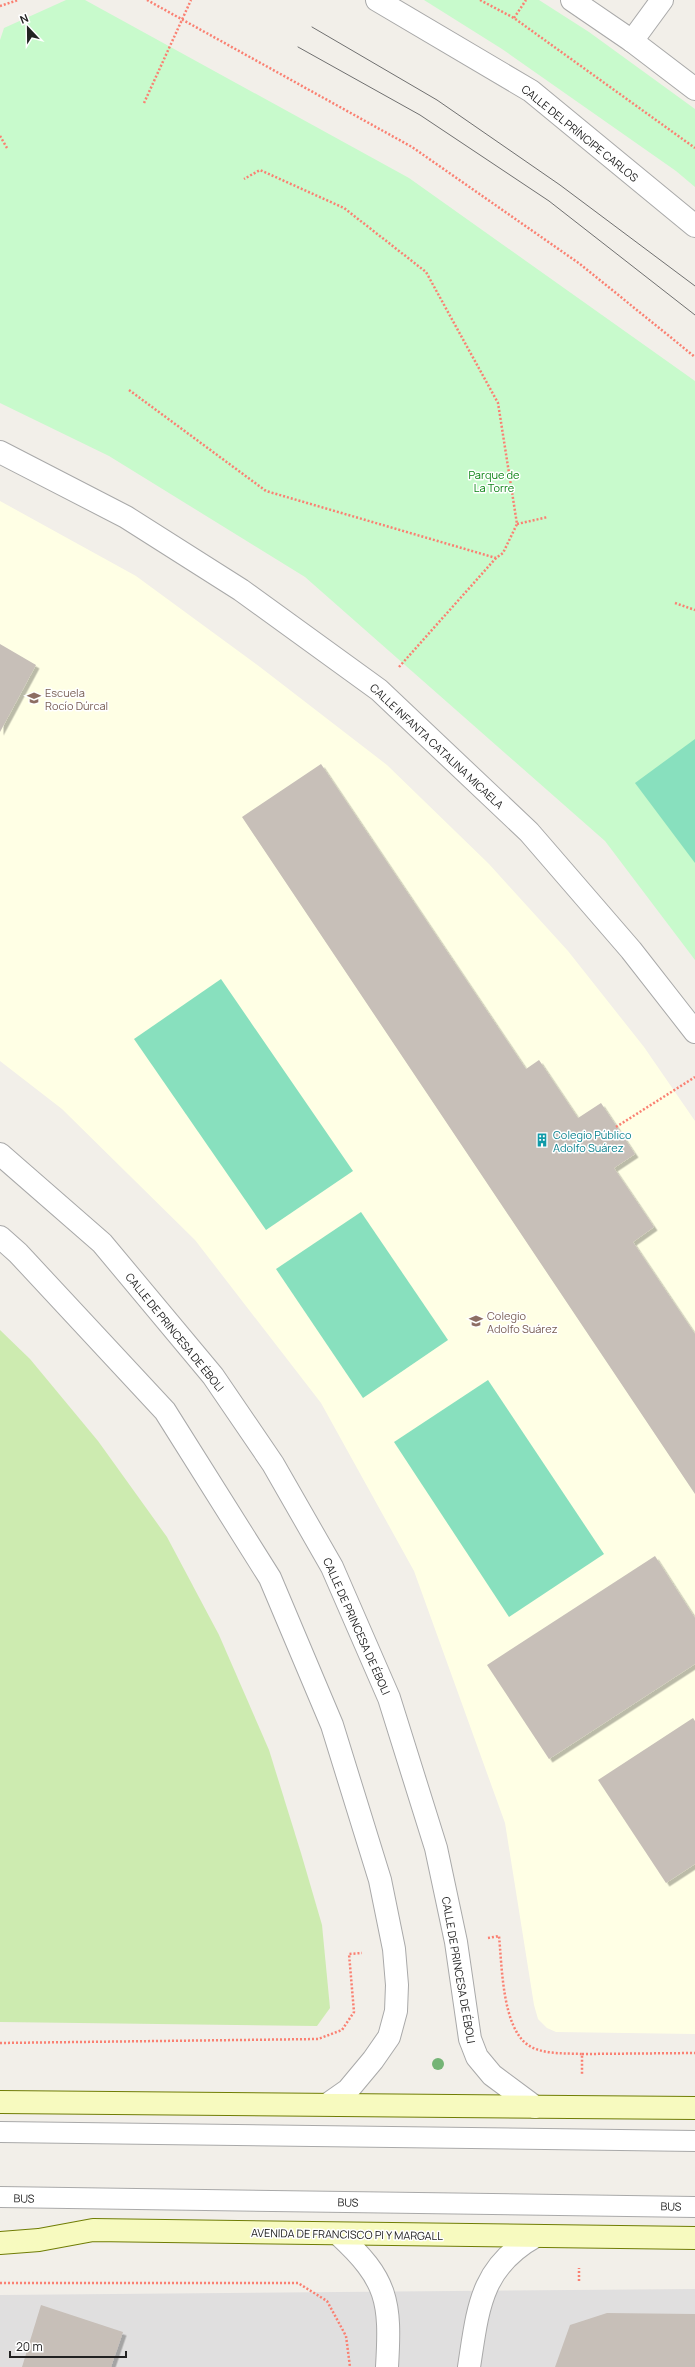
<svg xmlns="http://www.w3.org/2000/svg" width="695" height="2367" viewBox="0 0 695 2367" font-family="Manrope,sans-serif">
<defs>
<filter id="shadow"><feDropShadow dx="3.5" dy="3.5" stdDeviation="0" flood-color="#0004"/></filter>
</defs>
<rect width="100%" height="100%" fill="#f2efe9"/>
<path fill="#e0dfdf" d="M695 2289V2367H0V2295Z"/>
<path fill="#ffffe5" d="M0 501 136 576 260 667 387 765 489 864 568 951 644 1047 695 1121V2034L556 2032 547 2028 538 2019 534 2005 505 1823 414 1571 321 1403 195 1240 62 1109 0 1061Z"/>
<path fill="#cdebb0" d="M0 1330 30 1359 98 1441 167 1537 219 1635 269 1750 301 1853 322 1925 330 2008 317 2026 0 2022Z"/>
<g fill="#c8facc">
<path d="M66 0H85L409 178 695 381V960L605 841 305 577 109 456 0 403V40L4 28Z"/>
<path d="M424 0H539L589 32 695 109V187L676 171 502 49Z"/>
</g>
<g fill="#88e0be">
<path d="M695 739V863L635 783Z"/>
<path d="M221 979 353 1171 266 1230 134 1039Z"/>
<path d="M361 1212 448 1340 363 1398 276 1269Z"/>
<path d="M488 1380 604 1554 509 1617 394 1442Z"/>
</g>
<g fill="#c7bfb8" filter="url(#shadow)">
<path d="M0 644 36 665 0 732Z"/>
<path d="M321 764 526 1069 539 1060 578 1118 601 1103 635 1154 614 1168 654 1227 633 1242 695 1334V1494L242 817Z"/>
<path d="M655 1556 695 1618V1664L549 1759 487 1665Z"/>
<path d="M693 1718 695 1721V1864L666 1883 598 1780Z"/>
<path d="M41 2305 123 2332 111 2367H22Z"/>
<path d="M607 2313 695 2314V2367H555L570 2325Z"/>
</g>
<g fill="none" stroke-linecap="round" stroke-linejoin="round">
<g stroke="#a9a9a9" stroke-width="22">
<g id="lane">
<path d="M0 2132 695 2141"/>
<path d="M0 2197 695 2207"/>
</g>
</g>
<g stroke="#a9a9a9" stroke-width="24">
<g id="street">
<path d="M377 0 531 91 695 226"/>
<path d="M572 0 632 41 695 89"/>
<path d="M632 41 662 0"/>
<path d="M0 452 126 517 241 590 379 690 529 832 631 950 695 1032"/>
<path d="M0 1154 102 1243 213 1376 273 1464 332 1567 389 1698 436 1848 456 1942 470 2039 477 2057 492 2075 535 2107"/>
<path d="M0 1237 18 1253 165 1411 270 1578 332 1725 380 1880 394 1949 397 1985 396 2011 389 2037 373 2060 348 2090 328 2104"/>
<path d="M338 2234C388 2280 391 2301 387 2367"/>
<path d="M469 2367C478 2309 480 2267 536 2236"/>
</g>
</g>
<g stroke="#707d05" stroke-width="24">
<g id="secondary">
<path d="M0 2102 695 2108"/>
<path d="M0 2243 39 2240 93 2230 695 2238"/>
</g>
</g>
<g stroke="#fa8072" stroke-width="2.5" stroke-dasharray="2 2" stroke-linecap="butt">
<path d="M147 0 412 147 580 264 695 357"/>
<path d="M480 0 514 18 695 148"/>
<path d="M0 6 18 0"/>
<path d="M514 18 526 0"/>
<path d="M144 103 191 0"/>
<path d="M0 136 7 148"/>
<path d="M129 390 266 491 496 558 503 553 517 524 498 403 426 272 344 208 260 170 244 179"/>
<path d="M517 524 548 517"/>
<path d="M675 603 695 610"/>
<path d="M399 667 496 558"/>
<path d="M616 1127 695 1077"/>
<path d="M488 1938 499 1936C502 1965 502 2027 528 2045 543 2055 565 2053 582 2054V2075"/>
<path d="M0 2043 318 2039 342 2030 354 2012 349 1954 362 1953"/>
<path d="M582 2054 695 2053"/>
<path d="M579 2281V2268"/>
<path d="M0 2283H298L327 2301 346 2336 350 2367"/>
</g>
<use href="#lane" stroke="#fff" stroke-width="20"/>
<use href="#street" stroke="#fff" stroke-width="22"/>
<use href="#secondary" stroke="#f7fabf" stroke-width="22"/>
<g stroke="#707070" stroke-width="1">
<path d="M312 27 437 100 560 185 695 286"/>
<path d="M298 47 420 115 549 201 695 315"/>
</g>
</g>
<circle fill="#74b475" cx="438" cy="2064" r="6"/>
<defs>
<g id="school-bare" transform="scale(1.08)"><path d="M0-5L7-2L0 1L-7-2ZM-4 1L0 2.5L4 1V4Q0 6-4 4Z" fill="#8d6e63" stroke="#fff" stroke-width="2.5" paint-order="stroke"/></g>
<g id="building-bare" transform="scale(1.08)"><path d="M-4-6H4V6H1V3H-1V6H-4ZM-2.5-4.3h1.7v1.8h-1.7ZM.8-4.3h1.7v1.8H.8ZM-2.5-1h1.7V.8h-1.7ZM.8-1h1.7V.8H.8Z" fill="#0f9aa8" stroke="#fff" stroke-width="2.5" paint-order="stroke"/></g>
</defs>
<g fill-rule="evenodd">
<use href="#school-bare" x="34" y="698"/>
<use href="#building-bare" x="542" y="1140"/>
<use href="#school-bare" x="476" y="1321"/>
</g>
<g text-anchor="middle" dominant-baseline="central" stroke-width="3" stroke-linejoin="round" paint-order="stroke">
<g font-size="11" fill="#222" stroke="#fff">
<text transform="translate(580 133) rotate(39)">CALLE DEL PRÍNCIPE CARLOS</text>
<text transform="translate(437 746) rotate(43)">CALLE INFANTA CATALINA MICAELA</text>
<text transform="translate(175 1332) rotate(51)">CALLE DE PRINCESA DE ÉBOLI</text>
<text transform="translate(357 1626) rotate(66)">CALLE DE PRINCESA DE ÉBOLI</text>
<text transform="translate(459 1970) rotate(80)">CALLE DE PRINCESA DE ÉBOLI</text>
<text transform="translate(24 2198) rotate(1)">BUS</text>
<text transform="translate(348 2202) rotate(1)">BUS</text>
<text transform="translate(671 2206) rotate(1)">BUS</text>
<text transform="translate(347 2234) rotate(1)">AVENIDA DE FRANCISCO PI Y MARGALL</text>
</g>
<g font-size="11" fill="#0c8416" stroke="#fff">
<text x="494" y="474">Parque de<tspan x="494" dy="13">La Torre</tspan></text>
</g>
<g font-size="11" fill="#785e54" stroke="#fff" text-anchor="start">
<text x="45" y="692">Escuela<tspan x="45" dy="13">Rocío Dúrcal</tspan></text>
<text x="487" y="1315">Colegio<tspan x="487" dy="13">Adolfo Suárez</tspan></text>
</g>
<g font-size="11" fill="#0d838f" stroke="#fff" text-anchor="start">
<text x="553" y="1134">Colegio Público<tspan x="553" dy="13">Adolfo Suárez</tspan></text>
</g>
</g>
<g transform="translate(28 28) rotate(338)" stroke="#ffffff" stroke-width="3" paint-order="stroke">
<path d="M0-3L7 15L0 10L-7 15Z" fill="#222222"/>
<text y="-6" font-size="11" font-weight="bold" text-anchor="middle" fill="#222222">N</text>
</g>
<path d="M10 2351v6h116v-6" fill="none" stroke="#222222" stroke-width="2"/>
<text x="16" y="2351" font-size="12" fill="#222222" stroke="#ffffff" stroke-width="3" paint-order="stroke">20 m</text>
</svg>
